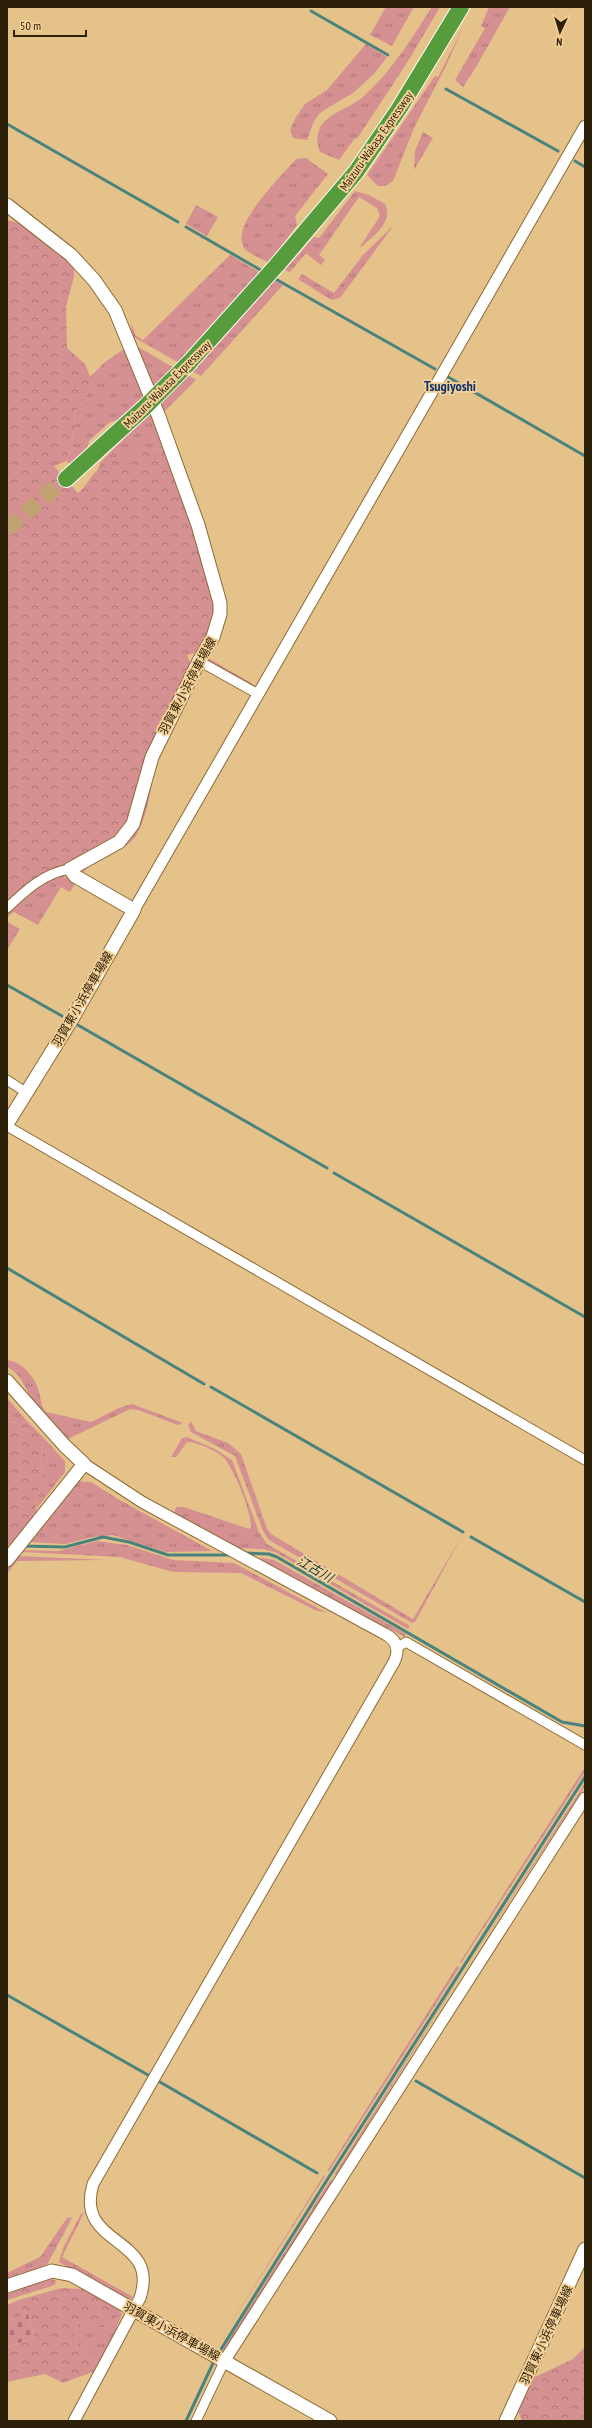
<svg xmlns="http://www.w3.org/2000/svg" width="592" height="2428" viewBox="0 0 592 2428" font-family="'PT Sans Narrow','Noto Sans JP',sans-serif">
<defs>
<pattern id="grass-tufts" width="24" height="20" patternUnits="userSpaceOnUse"><rect width="24" height="20" fill="#d59092"/><path d="M3 7l-1-3M5 7V3M7 7l1-3M15 17l-1-3M17 17v-4M19 17l1-3" fill="none" stroke="#ad7575"/></pattern>
<pattern id="forest-crowns" width="20" height="18" patternUnits="userSpaceOnUse"><rect width="20" height="18" fill="#d59092"/><path d="M2 6a3 3 0 1 1 6 0M12 15a3 3 0 1 1 6 0" fill="none" stroke="#ad7575"/></pattern>
<pattern id="cemetery-stones" width="16" height="16" patternUnits="userSpaceOnUse"><rect width="16" height="16" fill="#d59092"/><path d="M2 7V4a2 2 0 0 1 4 0v3zM10 15v-3a2 2 0 0 1 4 0v3z" fill="#ad7575"/></pattern>
</defs>
<rect width="100%" height="100%" fill="#e6c28b"/>
<g fill="url(#grass-tufts)">
<path d="M386 7H414L392 46 370 35Z"/>
<path d="M432 7H440L410 58 357 139 355 138 339 160 320 152C316 143 316 129 325 121 337 110 354 106 366 94 393 70 412 37 432 7Z"/>
<path d="M489 7H510L476 67 463 87 455 80 485 28 481 26Z"/>
<path d="M463 28 446 66 414 128 393 181 385 186H378L367 175 435 76 438 77Z"/>
<path d="M366 44 387 57 374 74 353 93 321 112 314 121 307 140 293 138 290 130 296 117 305 104 327 90Z"/>
<path d="M423 132 433 138 414 170 415 151Z"/>
<path d="M306 158 328 174 295 216 297 225 269 263C262 259 250 254 245 249 227 227 283 175 296 159Z"/>
<path d="M355 191 369 195 385 204C395 223 370 238 358 250L380 216 377 208 359 197 319 255 325 260 321 265 306 253 290 272 285 270 314 237 319 238Z"/>
<path d="M196 205 218 217 207 236 186 224Z"/>
<path d="M394 225 340 298 331 300 298 279 302 274 334 293 363 255Z"/>
<path d="M230 255 261 273 179 363 132 336 131 323 136 336 143 340Z"/>
<path d="M274 280 283 285 201 376 192 371Z"/>
<path d="M135 345 174 368 152 389Z"/>
<path d="M127 347 146 395 118 420 110 422 89 441 87 449 70 464 66 461 71 450 76 412 93 384 89 378 105 362Z"/>
<path d="M188 375 196 380 163 413 203 523 225 597 224 628 208 658 253 684 245 682 206 660 158 405Z"/>
<path d="M151 411 166 448C139 451 120 457 97 471L101 462Z"/>
<path d="M165 741C162 748 158 756 156 764 150 787 149 816 135 837 122 855 88 861 81 876L79 870Z"/>
<path d="M61 875 76 882 70 892 61 887 38 925 14 912 7 917V913L40 884Z"/>
<path d="M7 922 20 929 7 950Z"/>
<path d="M7 1360C20 1361 32 1374 37 1386 41 1395 40 1405 46 1412L91 1422 119 1408 132 1404 183 1423 178 1425 138 1410 130 1409 68 1439C57 1428 45 1416 35 1404 25 1392 24 1375 7 1367Z"/>
<path d="M7 1398 27 1421 21 1423 7 1422Z"/>
<path d="M191 1421 196 1431 228 1443 241 1454 267 1529 271 1534 413 1619 463 1534 415 1622 412 1623 269 1540 263 1531 235 1456 191 1432 188 1425Z"/>
<path d="M41 1435 65 1461V1472L37 1508 35 1502 42 1482Z"/>
<path d="M187 1437 215 1449 232 1460 259 1532 267 1544 410 1626 408 1629 275 1552 262 1549 237 1548 174 1513 176 1507H184L249 1529 251 1527C252 1513 233 1465 222 1456 214 1450 197 1442 187 1442L176 1457H171L182 1438Z"/>
<path d="M76 1481 91 1482 118 1499 212 1551 166 1552 112 1535 93 1537 65 1544 30 1542 31 1537Z"/>
<path d="M97 1541 127 1545 173 1560 234 1563 327 1613 315 1610 241 1573 173 1572 120 1557 22 1552V1550L59 1551Z"/>
<path d="M18 1556 108 1560 17 1561 7 1574C7 1567 11 1558 18 1556Z"/>
<path d="M263 1558 274 1560 406 1634 405 1637 256 1559Z"/>
<path d="M585 1767V1772L461 1963 460 1962Z"/>
<path d="M585 1783V1786L467 1966Z"/>
<path d="M457 1966 459 1968 329 2171H327Z"/>
<path d="M464 1970 337 2174 334 2175Z"/>
<path d="M324 2175 325 2176 214 2350Z"/>
<path d="M331 2179 332 2182 225 2350H222Z"/>
<path d="M84 2213 62 2257 133 2297 128 2301 59 2262 64 2246 81 2214Z"/>
<path d="M70 2217 72 2218 47 2265 7 2282V2273L40 2257 67 2218Z"/>
<path d="M19 2300 20 2308 28 2314 7 2321V2305Z"/>
<path d="M121 2312 122 2314 116 2328V2332L98 2366 93 2356 80 2350 73 2336 79 2323 94 2326 112 2323Z"/>
</g>
<g fill="url(#forest-crowns)">
<path d="M7 220 19 223 74 265V276L66 307 67 348 85 364 93 384 76 412 71 450 66 461 54 466 78 493C86 487 90 476 98 470 118 455 142 451 166 448L214 590 215 623 198 652 187 655 192 667 126 831 68 866 54 868 45 873 7 902Z"/>
<path d="M27 1421 41 1435 42 1482 35 1502 37 1513 14 1544 7 1545V1422L21 1423Z"/>
<path d="M52 2279 56 2281 55 2285 7 2300V2290L32 2281Z"/>
<path d="M61 2288 87 2289 117 2306 121 2312 112 2323 94 2326 79 2323 73 2336 80 2350 93 2356 98 2366 95 2371 63 2383 45 2374 7 2382V2347L35 2338 28 2314 20 2308 19 2300Z"/>
<path d="M585 2347V2421H522L518 2411 533 2378 573 2359Z"/>
</g>
<path fill="url(#cemetery-stones)" d="M28 2314 35 2338 7 2347V2321Z"/>
<g fill="none" stroke-linecap="round" stroke-linejoin="round">
<g stroke="#48837e" stroke-width="3">
<path d="M311 11 388 55"/>
<path d="M446 89 558 151"/>
<path d="M7 124 178 222"/>
<path d="M575 161 585 167"/>
<path d="M186 227 264 272"/>
<path d="M272 277 435 369"/>
<path d="M448 377 585 456"/>
<path d="M7 985 62 1016"/>
<path d="M76 1024 327 1168"/>
<path d="M334 1173 585 1317"/>
<path d="M7 1268 204 1384"/>
<path d="M211 1387 463 1532"/>
<path d="M471 1537 585 1602"/>
<path d="M23 1546 65 1547 103 1537 129 1542 168 1555H231"/>
<path d="M244 1553 269 1554 277 1557 562 1722 585 1726"/>
<path d="M7 1995 148 2075"/>
<path d="M416 2081 585 2178"/>
<path d="M160 2082 317 2173"/>
<path d="M218 2354 327 2180 585 1777"/>
<path d="M186 2421 215 2359"/>
</g>
<path stroke="#c1a271" stroke-width="16" stroke-dasharray="16 8" stroke-linecap="butt" d="M7 529 66 479"/>
<g stroke="#8b6a35" stroke-width="11">
<g id="minor">
<path d="M199 661 258 694"/>
<path d="M7 908C26 890 44 873 70 869"/>
<path d="M7 1080 27 1093"/>
<path d="M7 1126 585 1460"/>
<path d="M397 1648 406 1642 585 1745"/>
<path d="M196 2421 225 2360"/>
</g>
</g>
<g stroke="#8b6a35" stroke-width="13">
<g id="tertiary">
<path d="M134 910 585 126"/>
<path d="M225 2360 585 1798"/>
<path d="M74 2421 140 2298C161 2235 74 2248 93 2184L394 1662C400 1650 397 1640 385 1634L142 1502 84 1464"/>
</g>
</g>
<g stroke="#8b6a35" stroke-width="15">
<g id="secondary">
<path d="M7 205 71 255 94 280 115 310 159 417 198 525 220 603V614L213 637 199 661 152 757 133 824 119 842 70 869 75 876 134 910 72 1019 7 1124"/>
<path d="M7 1381 64 1445 84 1464 7 1560"/>
<path d="M7 2286 52 2271 72 2275 330 2421"/>
<path d="M506 2421 585 2249"/>
</g>
</g>
<g stroke="#fff" stroke-width="18">
<g id="motorway">
<path d="M277 265 356 172 399 109 461 7"/>
<path d="M66 479 144 408"/>
</g>
</g>
<use href="#minor" stroke="#fff" stroke-width="9"/>
<use href="#tertiary" stroke="#fff" stroke-width="11"/>
<use href="#secondary" stroke="#fff" stroke-width="13"/>
<use href="#motorway" stroke="#579c3c" stroke-width="16"/>
<g stroke="#fff" stroke-width="18" stroke-linecap="butt">
<path id="motorway-bridge" d="M144 408 189 363 277 265"/>
</g>
<use href="#motorway-bridge" stroke="#579c3c" stroke-width="16"/>
</g>
<g text-anchor="middle" dominant-baseline="central" stroke-width="4" stroke-linejoin="round" paint-order="stroke">
<g font-size="12" fill="#2d2009" stroke="#f3cf98">
<text transform="translate(376 141) rotate(-55)">Maizuru-Wakasa Expressway</text>
<text transform="translate(167 384) rotate(-45)">Maizuru-Wakasa Expressway</text>
<text transform="translate(187 686) rotate(-62)">羽賀東小浜停車場線</text>
<text transform="translate(82 999) rotate(-60)">羽賀東小浜停車場線</text>
<text transform="translate(172 2331) rotate(29)">羽賀東小浜停車場線</text>
<text transform="translate(546 2335) rotate(-65)">羽賀東小浜停車場線</text>
</g>
<g font-size="13" font-style="italic" fill="#164042" stroke="#f3cf98">
<text transform="translate(315 1569) rotate(30)">江古川</text>
</g>
<g font-size="14" font-weight="bold" fill="#0f3367" stroke="#f3cf98">
<text x="450" y="386">Tsugiyoshi</text>
</g>
</g>
<rect width="592" height="2428" fill="none" stroke="#2d2009" stroke-width="16"/>
<g transform="translate(560 32) rotate(184)" stroke="#f3cf98" stroke-width="3" paint-order="stroke">
<path d="M0-3L7 15L0 10L-7 15Z" fill="#2d2009"/>
<text y="-6" font-size="11" font-weight="bold" text-anchor="middle" fill="#2d2009">N</text>
</g>
<path d="M14 30v6h72v-6" fill="none" stroke="#2d2009" stroke-width="2"/>
<text x="20" y="30" font-size="12" fill="#2d2009" stroke="#f3cf98" stroke-width="3" paint-order="stroke">50 m</text>
</svg>
